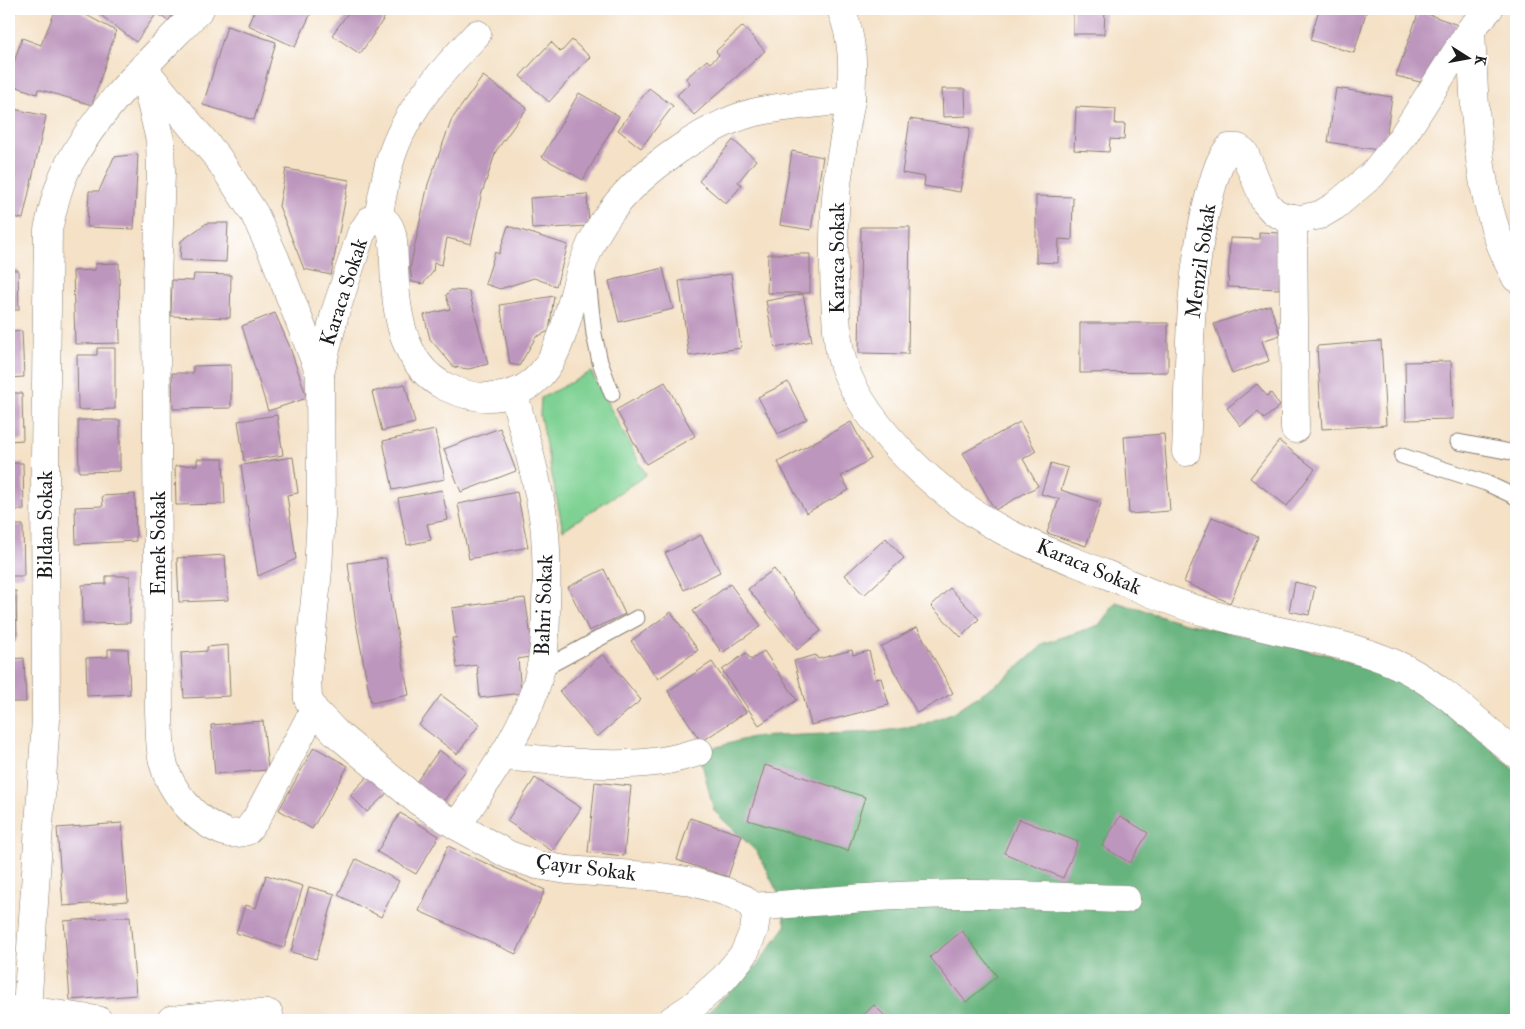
<svg xmlns="http://www.w3.org/2000/svg" width="1525" height="1029" viewBox="0 0 1525 1029" font-family="'IM FELL Double Pica',serif">
<rect width="100%" height="100%" fill="#fff"/>
<filter id="ink" filterUnits="userSpaceOnUse"><feTurbulence type="fractalNoise" baseFrequency=".02" numOctaves="2"/><feDisplacementMap in="SourceGraphic" scale="10" xChannelSelector="R" yChannelSelector="G"/><feConvolveMatrix kernelMatrix="1 2 1 2 8 2 1 2 1" color-interpolation-filters="sRGB"/></filter>
<filter id="wash" filterUnits="userSpaceOnUse"><feTurbulence type="fractalNoise" baseFrequency=".0096" numOctaves="4" result="noise"/><feDisplacementMap in="SourceGraphic" scale="20" xChannelSelector="R" yChannelSelector="G"/><feGaussianBlur stdDeviation="1.12" result="paint"/><feColorMatrix in="noise" values="0 0 0 0 0 0 0 0 0 0 0 0 0 0 0 0 0 1.4 0 .05"/><feComposite in="paint" operator="in"/></filter>
<g filter="url(#wash)">
<rect width="100%" height="100%" fill="#f4e1c6"/>
<path fill="#7ed193" stroke="#4d7658" d="M591 372 646 475 563 530 540 415 541 398Z"/>
<path fill="#66b37d" stroke="#41684c" d="M1116 602 1181 622 1334 656 1415 688 1468 728 1516 771V1020H700L757 965 786 926 778 893 757 852 714 811 699 752 752 737 876 732 919 726 954 712 1008 676 1045 643 1099 625Z"/>
<g id="blocks">
<g fill="#bd96bd">
<path d="M9 9H16L9 36Z"/>
<path d="M56 9H75L116 31 92 105 38 89 37 94 9 84V77L22 38 41 45Z"/>
<path d="M102 9H177L168 21 157 13 136 42 98 13Z"/>
<path d="M255 9H313L295 47 248 25Z"/>
<path d="M351 9H373L385 17 360 54 332 35Z"/>
<path d="M1073 9H1105L1104 34H1073Z"/>
<path d="M1319 9H1367L1354 53 1310 40Z"/>
<path d="M1419 11 1458 25 1424 83 1396 76Z"/>
<path d="M227 26 276 42 254 120 203 105Z"/>
<path d="M743 26 765 51 694 115 677 95 690 83 686 78 707 60 710 63 719 55 716 51Z"/>
<path d="M572 40 590 57 549 102 520 76 551 42 561 52Z"/>
<path d="M483 76 527 108 496 151 481 196 471 244 447 238 442 265 434 263 433 272 423 284 412 282 410 268 428 184 452 119Z"/>
<path d="M649 88 673 106 641 148 618 130Z"/>
<path d="M1336 88 1392 97 1384 151 1328 142Z"/>
<path d="M942 89H965L966 116 943 117Z"/>
<path d="M579 93 619 116 583 180 542 157Z"/>
<path d="M1076 107 1116 109 1115 124H1125L1124 140 1110 139 1109 152 1074 150Z"/>
<path d="M9 108 46 116 23 219 9 216Z"/>
<path d="M910 119 970 128 960 192 924 186 925 177 902 173Z"/>
<path d="M733 140 756 160 738 182 742 185 726 204 699 181Z"/>
<path d="M792 151 823 157 811 230 780 225Z"/>
<path d="M138 154 134 229 87 227 89 191H99L114 157Z"/>
<path d="M286 169 349 180 331 275 304 269 279 206Z"/>
<path d="M587 194 589 226 532 229 530 198Z"/>
<path d="M1036 196 1073 197 1072 240 1059 239 1058 263 1036 262Z"/>
<path d="M207 223H228L226 262 180 260 181 241Z"/>
<path d="M508 226 568 245 556 286 534 278 500 289 485 284 495 252 499 254Z"/>
<path d="M861 227H910L908 354 859 353Z"/>
<path d="M1259 232 1281 233 1279 289 1228 287 1230 238 1259 239Z"/>
<path d="M768 254H810V293H767Z"/>
<path d="M119 263 120 343 75 344 73 271 95 270V264Z"/>
<path d="M663 268 673 309 619 322 609 281Z"/>
<path d="M9 270H18L19 310H9Z"/>
<path d="M194 274 231 275 230 318 171 316 172 280 193 281Z"/>
<path d="M731 274 741 348 689 356 679 281Z"/>
<path d="M451 290 469 291 488 364 469 369 454 367 430 339 424 315 450 309 446 295Z"/>
<path d="M803 294 812 341 775 348 766 301Z"/>
<path d="M554 296 549 331 536 337 519 366 510 364 500 305Z"/>
<path d="M1270 305 1280 335 1262 341 1269 361 1232 374 1214 324Z"/>
<path d="M275 313 289 345 307 398 268 411 242 326Z"/>
<path d="M1080 323H1168V372L1080 373Z"/>
<path d="M22 331 24 377 9 378V332Z"/>
<path d="M1381 341 1386 425 1322 429 1317 346Z"/>
<path d="M97 348H115V409L78 410 77 355H97Z"/>
<path d="M1451 361 1453 419 1406 420 1405 362Z"/>
<path d="M231 365V408L173 409 172 373H193V366Z"/>
<path d="M665 382 695 436 646 464 616 410Z"/>
<path d="M788 382 807 419 778 434 758 397Z"/>
<path d="M405 384 415 423 382 431 372 392Z"/>
<path d="M1257 384 1267 396 1271 393 1280 406 1264 419 1258 412 1241 426 1227 408Z"/>
<path d="M9 393H22L23 440 9 441Z"/>
<path d="M277 415 283 455 244 461 238 421Z"/>
<path d="M78 420H120V471L79 472Z"/>
<path d="M851 422 871 459 841 476 849 490 806 513 778 462Z"/>
<path d="M1020 422 1036 451 1023 459 1038 486 995 510 963 453Z"/>
<path d="M500 428 516 471 461 492 444 449Z"/>
<path d="M435 430 445 479 393 490 383 441Z"/>
<path d="M1164 434 1170 511 1129 514 1124 437Z"/>
<path d="M1279 441 1315 469 1287 506 1250 478Z"/>
<path d="M293 457 298 493 287 495 296 559 258 576 241 465Z"/>
<path d="M197 459H223L225 504 176 505 175 466 197 465Z"/>
<path d="M9 463H23L24 510H9Z"/>
<path d="M1051 463 1068 468 1061 490 1101 503 1086 546 1047 533 1059 499 1041 494Z"/>
<path d="M442 490 448 520 427 524 431 540 407 545 398 498Z"/>
<path d="M517 492 528 547 469 559 458 504Z"/>
<path d="M135 494 136 541 76 544 75 507 103 506 102 496Z"/>
<path d="M1212 517 1258 537 1230 603 1184 582Z"/>
<path d="M9 525H23L24 576H9Z"/>
<path d="M701 535 720 572 684 590 665 553Z"/>
<path d="M886 538 904 558 864 595 845 575Z"/>
<path d="M225 555 228 600 179 602 177 558Z"/>
<path d="M386 558 393 610 409 695 371 703 355 617 348 563Z"/>
<path d="M604 569 625 614 589 631 568 587Z"/>
<path d="M774 569 821 631 797 650 748 589Z"/>
<path d="M106 576H130V623L83 624 82 585 106 584Z"/>
<path d="M1295 582 1315 587 1309 615 1289 611Z"/>
<path d="M730 584 761 626 722 653 693 611Z"/>
<path d="M950 588 979 619 961 637 931 606Z"/>
<path d="M9 591H16L17 639 9 640Z"/>
<path d="M525 598 534 656 518 659 521 693 480 698 477 665 457 668 452 638H456L452 608Z"/>
<path d="M671 612 698 650 658 679 631 641Z"/>
<path d="M917 627 953 693 917 713 881 647Z"/>
<path d="M228 645 230 696 184 698 181 653 207 651V647Z"/>
<path d="M108 649H128L130 694 87 696 86 658 108 657Z"/>
<path d="M852 650 853 655 869 651 876 679 881 678 889 705 811 725 794 661 816 655 818 659Z"/>
<path d="M764 651 797 700 759 725 722 670 746 653 751 660Z"/>
<path d="M603 654 641 700 597 737 559 691Z"/>
<path d="M24 658 26 702H9V659Z"/>
<path d="M712 662 746 712 701 742 668 691Z"/>
<path d="M441 695 480 724 457 754 419 725Z"/>
<path d="M263 721 268 770 215 774 211 725Z"/>
<path d="M314 747 348 766 312 829 279 810Z"/>
<path d="M439 750 466 770 442 803 415 784Z"/>
<path d="M765 765 865 797 848 851 748 820Z"/>
<path d="M369 775 387 793 367 812 350 795Z"/>
<path d="M535 778 581 808 552 851 507 821Z"/>
<path d="M595 782 631 786 624 856 588 852Z"/>
<path d="M400 813 439 836 416 874 377 852Z"/>
<path d="M1120 816 1148 833 1130 863 1102 846Z"/>
<path d="M690 818 742 835 728 877 677 860Z"/>
<path d="M1019 819 1078 842 1063 878 1004 853Z"/>
<path d="M122 823 128 901 63 906 57 828Z"/>
<path d="M448 846 545 890 516 954 419 911Z"/>
<path d="M356 859 399 881 381 917 338 895Z"/>
<path d="M266 875 303 886 284 948 236 933 245 905 256 908Z"/>
<path d="M309 887 335 894 316 959 291 952Z"/>
<path d="M130 916 136 995 70 1000 64 921Z"/>
<path d="M962 931 997 976 966 1002 930 957Z"/>
<path d="M874 1005 889 1020H858Z"/>
</g>
</g>
</g>
<g filter="url(#ink)">
<use href="#blocks" fill-opacity="0" stroke="#887e71" stroke-width="1"/>
<g fill="none" stroke-linecap="round" stroke-linejoin="round">
<g stroke="#887e71" stroke-width="17">
<g id="lane">
<path d="M587 271 594 334 600 362 612 394"/>
<path d="M1458 442 1516 453"/>
<path d="M1402 456 1486 483 1516 497"/>
<path d="M541 670 637 618"/>
</g>
</g>
<g stroke="#887e71" stroke-width="29">
<g id="street">
<path d="M841 9C854 42 853 66 851 100"/>
<path d="M1471 29C1475 112 1475 203 1516 278"/>
<path d="M143 68 218 158 254 213 275 258 320 374 321 515 318 570 307 679 308 699 314 710 336 733 418 801 457 826 509 855 537 865 567 870 661 877 689 881 724 891 744 899 753 907 756 917 754 930 744 954 724 978 693 1006 672 1020"/>
<path d="M144 74 160 140 161 173 156 304 159 712C160 728 159 747 163 762 170 791 196 822 225 832 232 835 240 833 247 831L256 819 314 710"/>
<path d="M378 217C382 199 385 179 390 161 405 110 442 71 477 34"/>
<path d="M1293 218 1295 429"/>
<path d="M320 374 335 313 361 234 370 220 378 217C381 219 383 219 385 221 395 230 393 249 394 261 395 306 400 365 446 387 463 395 483 399 501 396 565 387 566 304 586 256 592 240 601 224 612 210 641 171 712 120 761 111 790 105 821 103 851 100 846 128 840 157 837 185 833 227 833 271 836 314 837 332 838 349 844 366 867 430 943 498 1002 530 1034 547 1071 560 1105 574 1138 587 1171 603 1205 612 1234 621 1264 628 1294 634 1332 643 1371 651 1406 669 1448 691 1480 725 1516 754"/>
<path d="M1186 452C1190 365 1187 275 1211 190 1215 176 1219 160 1229 148H1238L1244 152 1265 202 1274 212 1284 217 1301 219 1320 215 1335 206 1372 175 1401 139 1471 29 1489 9"/>
<path d="M503 756C552 760 604 768 654 762 669 761 684 756 699 752"/>
<path d="M457 826C485 783 517 741 534 692 544 664 546 636 546 606 547 579 547 551 544 523 538 480 525 437 514 394"/>
<path d="M753 907C829 901 905 893 981 894 1030 895 1078 898 1126 899"/>
<path d="M9 1010H27L98 1020"/>
<path d="M27 1010 46 719 45 460 48 230C53 208 58 184 69 164 101 105 154 57 200 9"/>
<path d="M171 1020 237 1013 269 1014"/>
</g>
</g>
<use href="#lane" stroke="#fff" stroke-width="15"/>
<use href="#street" stroke="#fff" stroke-width="28"/>
</g>
</g>
<g text-anchor="middle" dominant-baseline="central" stroke-width="4" stroke-linejoin="round" paint-order="stroke">
<g font-size="21" fill="#1c1c1c" stroke="#fff">
<text transform="translate(837 258) rotate(-90)">Karaca Sokak</text>
<text transform="translate(1201 261) rotate(-82)">Menzil Sokak</text>
<text transform="translate(344 292) rotate(-72)">Karaca Sokak</text>
<text transform="translate(45 525) rotate(-90)">Bildan Sokak</text>
<text transform="translate(158 543) rotate(-90)">Emek Sokak</text>
<text transform="translate(1089 567) rotate(23)">Karaca Sokak</text>
<text transform="translate(544 605) rotate(-88)">Bahri Sokak</text>
<text transform="translate(586 868) rotate(7)">Çayır Sokak</text>
</g>
</g>
<rect width="1525" height="1029" fill="none" stroke="#fff" stroke-width="30"/>
<g transform="translate(1468 58) rotate(101)" stroke="#ffffff" stroke-width="4" paint-order="stroke">
<path d="M0-4L9 19L0 12L-9 19Z" fill="#1c1c1c"/>
<text y="-8" font-size="14" font-weight="bold" text-anchor="middle" fill="#1c1c1c">K</text>
</g>
</svg>
